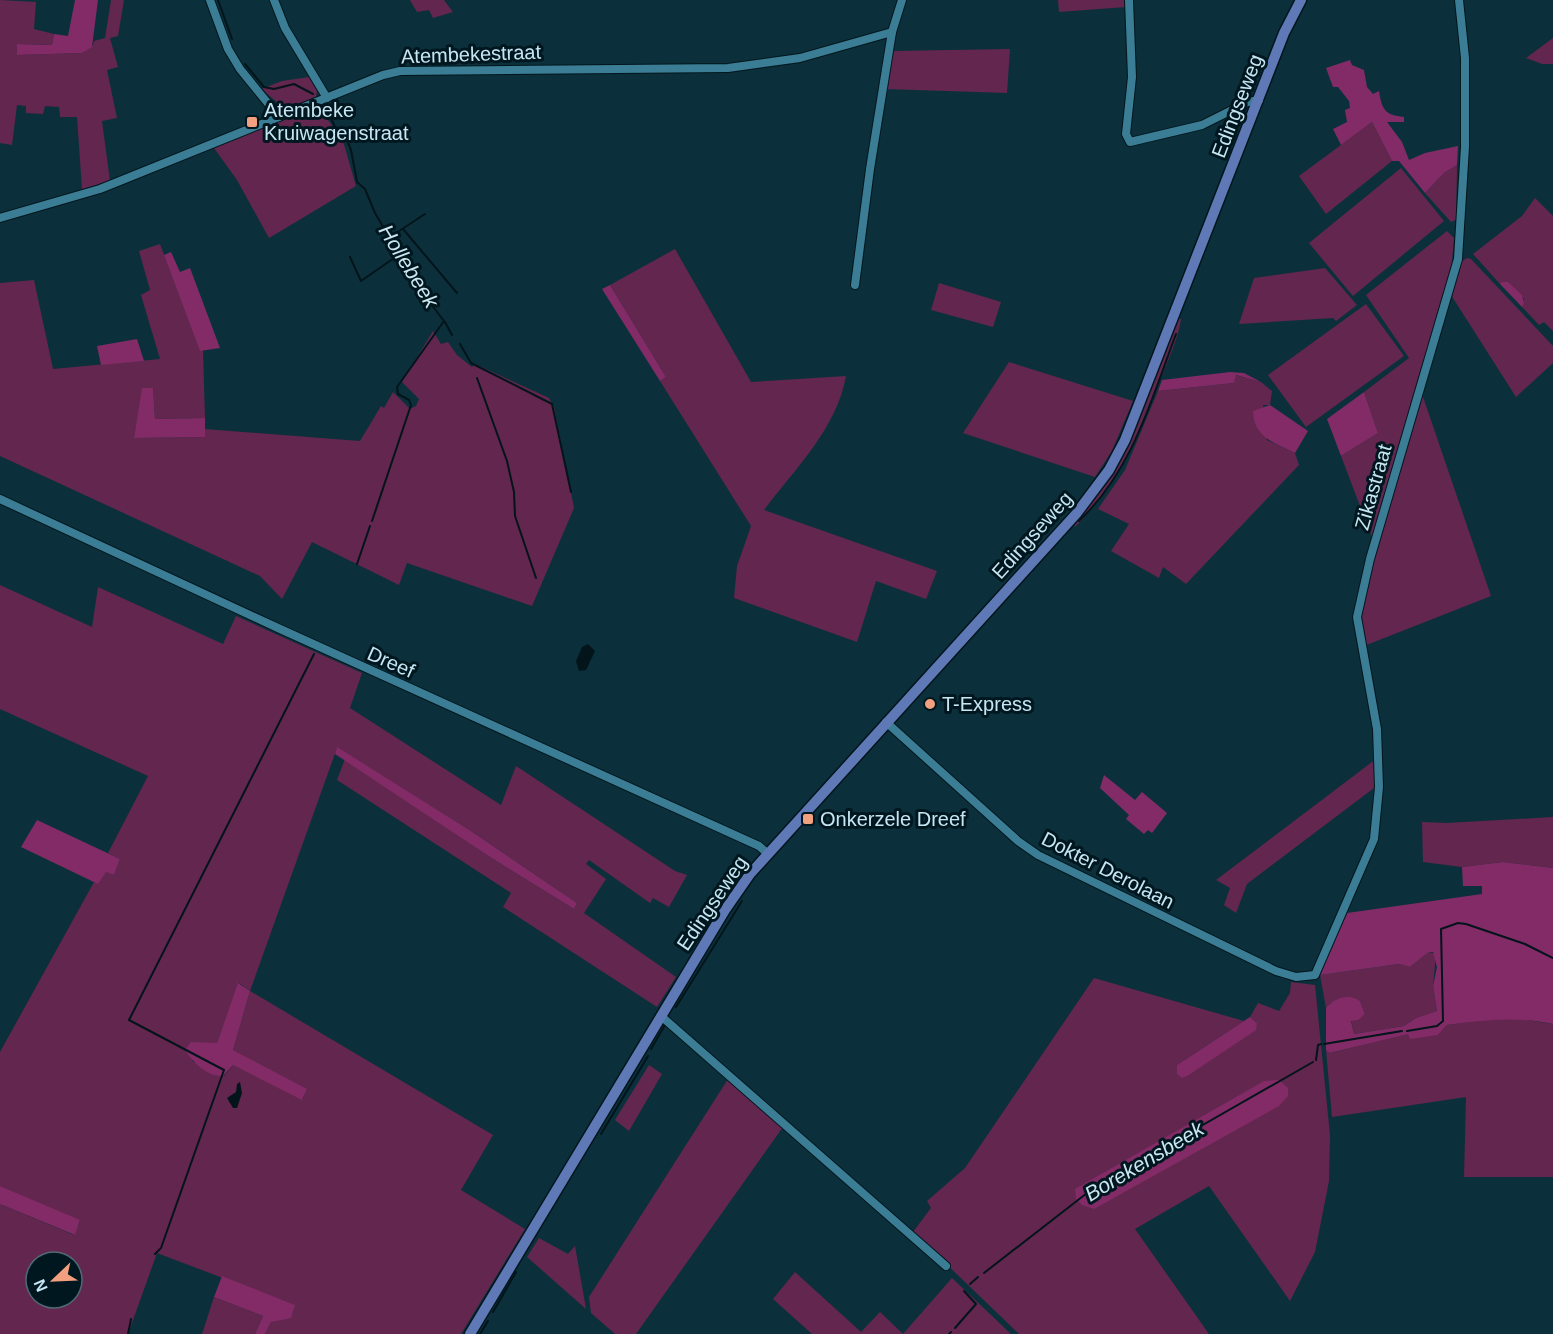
<svg xmlns="http://www.w3.org/2000/svg" width="1553" height="1334" viewBox="0 0 1553 1334" font-family="Arial,sans-serif">
<rect width="100%" height="100%" fill="#0b303b"/>
<g fill="#63264e" fill-rule="evenodd">
<path d="M0 0 36 2 34 29 54 34 52 45 18 44V55L82 53 93 45 94 41 105 38 111 0H124L118 36 110 38 118 67 107 70 117 118 102 121 110 181 82 189 77 117H60L59 107 45 106 43 114 26 113V106L17 105 12 145 0 143Z"/>
<path d="M410 0H444L453 12 433 18 429 10 417 12Z"/>
<path d="M1058 0H1126V7L1059 12Z"/>
<path d="M1553 38V64H1542L1526 58Z"/>
<path d="M1010 49 1007 93 885 89 892 51Z"/>
<path d="M309 77 317 91 316 97 288 111 261 89 282 81Z"/>
<path d="M318 106 343 141 356 186 269 238 237 180 214 148Z"/>
<path d="M1372 122 1392 161 1326 214 1299 176Z"/>
<path d="M1457 165 1456 220 1451 222 1425 193 1444 173Z"/>
<path d="M1401 168 1444 221 1353 296 1309 243Z"/>
<path d="M1535 198 1553 216V331L1544 322 1539 325 1522 307 1524 299 1508 282 1500 284 1473 254 1522 216Z"/>
<path d="M1447 231 1454 238 1451 273 1417 382 1373 540 1341 456 1378 433 1364 392 1409 358 1366 295Z"/>
<path d="M160 244 200 350H203L205 418 155 419 153 388H143L134 438 204 437 205 429 360 441 381 406 384 408 393 392 410 409 416 406 419 399 402 382 433 331 441 344 448 342 457 355 472 367 475 364 549 398 554 407 574 508 532 606 407 563 399 585 312 542 282 599 260 576 0 456V283L34 280 53 369 160 359 141 295 150 290 139 251Z"/>
<path d="M675 249 751 382 846 376C837 428 795 469 764 510L937 571 926 599 876 581 857 642 734 598 737 566 751 526 660 381 666 377 610 285Z"/>
<path d="M1467 258 1471 259 1553 346V363L1516 397 1451 295 1461 262Z"/>
<path d="M1325 268 1357 305 1336 321 1333 318 1239 324 1254 278Z"/>
<path d="M939 283 1001 302 993 327 931 310Z"/>
<path d="M1366 304 1404 356 1306 427 1268 375Z"/>
<path d="M1177 318 1181 319C1178 339 1169 357 1162 376 1140 432 1119 484 1075 527L1074 522 1102 489 1119 463Z"/>
<path d="M1009 362 1133 401 1112 451 1095 477 963 433Z"/>
<path d="M1235 375 1261 382 1272 391 1270 405H1263L1267 440 1295 453 1299 465 1186 584 1163 567 1159 578 1111 551 1129 524 1098 509 1125 470 1158 391 1234 383Z"/>
<path d="M1421 391 1491 596 1364 646 1360 619 1368 578Z"/>
<path d="M0 585 92 627 98 587 223 644 236 616 362 673 350 708 501 805 516 766 675 871 687 875 669 907 653 898 650 903 589 860 586 864 606 879 584 913 676 977 657 1007 503 907 511 893 337 780 345 759 490 857 574 909 577 903 471 831 337 748 250 991 493 1135 461 1190 525 1229 461 1334H265L271 1322 294 1305 157 1253 128 1334H0V1204L74 1235 80 1221 0 1186V1052L94 882 98 883 106 871 114 875 120 859 108 853 148 776 0 709ZM239 983 250 991 233 1050 306 1089 303 1099 233 1065 224 1076H217L192 1061 217 1043ZM36 1262H72V1298H36Z"/>
<path d="M1376 759 1378 785 1247 884 1236 913 1224 905 1230 888 1216 880Z"/>
<path d="M1553 817V868L1503 862 1462 867 1423 862 1422 822 1447 823Z"/>
<path d="M1429 952 1436 954 1433 986 1437 1011 1416 1018 1404 1026 1354 1034 1351 1020 1365 1014 1360 1001C1346 998 1336 996 1326 1008L1320 975 1399 964 1410 967Z"/>
<path d="M1094 978 1244 1021 1177 1065 1257 1023 1250 1017 1258 1003 1279 1011 1290 993 1291 982 1315 985 1330 1135 1329 1181 1315 1252 1290 1301 1209 1186 1135 1229 1209 1334H1019L913 1232 931 1208 927 1201 965 1168Z"/>
<path d="M1493 1019H1521L1553 1024V1177H1464L1466 1097 1332 1117 1326 1050 1331 1053 1409 1033 1438 1035 1447 1025Z"/>
<path d="M649 1065 662 1074 629 1131 615 1120Z"/>
<path d="M728 1079 783 1127 636 1334H615L591 1313 589 1297Z"/>
<path d="M539 1238 568 1254 575 1246 586 1309 527 1257Z"/>
<path d="M795 1272 861 1332 880 1312 903 1334 952 1278 1011 1334H812L773 1299Z"/>
<path d="M214 1297 263 1316 255 1334H202Z"/>
</g>
<g fill="#822b66">
<path d="M75 0H98L92 47 82 53 17 55V44L52 45 54 34 68 36Z"/>
<path d="M1350 60 1352 65 1364 70 1367 87 1373 94 1379 91C1382 110 1385 115 1404 117V122H1387L1402 142 1409 160 1425 153 1458 146 1457 165 1444 173 1425 193 1399 161H1392L1372 122 1341 145 1333 129 1347 122 1345 110 1350 108 1349 101 1338 87H1333L1326 68Z"/>
<path d="M171 252 180 272 190 268 220 348 200 351 164 255Z"/>
<path d="M1502 282H1508L1522 295 1524 303 1522 307 1500 284Z"/>
<path d="M610 285 666 377 660 381 602 289Z"/>
<path d="M137 339 144 361 101 365 97 346Z"/>
<path d="M1230 372 1244 373 1261 382 1236 375 1234 383 1158 391 1162 380Z"/>
<path d="M142 388H153L155 419 205 418V437L134 438Z"/>
<path d="M1364 392 1378 433 1341 456 1327 419Z"/>
<path d="M1270 405 1308 431 1295 453C1276 444 1253 437 1253 411Z"/>
<path d="M337 747 471 831 577 903 574 909 490 857 335 754Z"/>
<path d="M1104 775 1135 800 1142 792 1167 813 1152 833 1148 830 1144 834 1126 819 1129 815 1100 788Z"/>
<path d="M37 820 120 859 114 875 106 872 98 884 21 847Z"/>
<path d="M1503 862 1553 868V1024C1517 1016 1483 1020 1447 1025L1438 1035 1410 1039 1408 1034 1330 1053 1326 1050V1008C1334 998 1349 993 1360 1001L1365 1014 1358 1020 1351 1021 1354 1034 1404 1026 1416 1018 1437 1011 1433 986 1437 967 1433 952H1429L1410 967 1399 964 1320 975 1322 965 1347 913 1482 894V886H1463L1462 867Z"/>
<path d="M238 983 250 991 233 1050 307 1089 302 1100 233 1065 223 1076C208 1077 193 1063 185 1050L191 1042 217 1043Z"/>
<path d="M1250 1017 1257 1023 1256 1030 1187 1076 1182 1078 1177 1074V1065Z"/>
<path d="M1279 1080 1288 1088V1096L1279 1106 1094 1209 1082 1205 1076 1199 1075 1189 1264 1081Z"/>
<path d="M0 1186 80 1220 75 1235 0 1204Z"/>
<path d="M222 1276 295 1305 291 1318 271 1322 265 1334H255L263 1316 214 1297Z"/>
</g>
<g fill="#03141b">
<path d="M588 644 595 651 586 670 579 671 576 661 582 647Z"/>
<path d="M240 1082 242 1093 237 1108H233L227 1098 236 1092 237 1084Z"/>
</g>
<g fill="none" stroke-linecap="round" stroke-linejoin="round">
<g stroke="#03141b" stroke-width="2">
<path d="M218 0 232 39"/>
<path d="M245 64 264 87 274 89 294 84 313 94"/>
<path d="M320 107 330 116 335 127 344 133 351 150 357 182 365 189 375 213 421 291 444 321 397 387 398 394 409 400 411 405 372 521"/>
<path d="M403 229 457 293"/>
<path d="M390 237 425 214"/>
<path d="M350 257 361 281 397 256"/>
<path d="M445 322 452 335"/>
<path d="M460 344 471 363 552 404 571 492"/>
<path d="M477 378 507 461 514 492 515 516 536 578"/>
<path d="M1079 521C1132 471 1151 401 1176 334"/>
<path d="M357 564 370 526"/>
<path d="M676 1007 742 901"/>
<path d="M1407 1031 1437 1026 1443 1021 1441 929 1458 923 1466 924 1525 944 1553 958"/>
<path d="M1324 1044 1402 1031"/>
<path d="M651 1049 665 1025"/>
<path d="M1316 1060 1318 1045 1321 1044"/>
<path d="M601 1134 648 1056"/>
<path d="M155 1254 161 1248 224 1070 129 1020 314 654"/>
<path d="M984 1273 1096 1186 1313 1062"/>
<path d="M970 1284 978 1277"/>
<path d="M493 1312 516 1272"/>
<path d="M955 1328 976 1304 964 1291"/>
<path d="M128 1334 131 1319"/>
<path d="M480 1334 488 1321"/>
<path d="M949 1334 951 1332"/>
</g>
<g stroke="#03161d" stroke-width="10">
<g id="minor">
<path d="M210 0 228 49 240 69 279 117"/>
<path d="M274 0 285 28 327 98"/>
<path d="M1129 0 1132 77 1126 134 1130 142 1202 125 1248 102 1259 100"/>
<path d="M0 218 100 189 383 75 400 71 728 68 800 58 892 32"/>
<path d="M855 285 870 169 892 32 902 0"/>
<path d="M0 499 278 628 759 846 768 854"/>
<path d="M886 722 1018 841 1038 855 1276 971 1296 977 1315 975 1374 839 1379 787 1377 729 1357 617 1370 559 1458 259 1465 147V58L1459 0"/>
<path d="M661 1016 946 1266"/>
</g>
</g>
<g stroke="#03161d" stroke-width="13">
<path id="major" d="M470 1334 725 910 750 874 1076 514 1109 470 1125 440 1284 33 1301 0"/>
</g>
<use href="#minor" stroke="#3a7d94" stroke-width="8"/>
<use href="#major" stroke="#5f79b7" stroke-width="10"/>
</g>
<g fill="#f2a07f" stroke="#001720" stroke-width="2">
<rect x="246" y="116" width="12" height="12" rx="3"/>
<circle cx="930" cy="704" r="6"/>
<rect x="802" y="813" width="12" height="12" rx="3"/>
</g>
<g text-anchor="middle" dominant-baseline="central" stroke-width="6" stroke-linejoin="round" paint-order="stroke">
<g font-size="20" fill="#c5e6f2" stroke="#001720">
<text transform="translate(471 54) rotate(-2)">Atembekestraat</text>
<text transform="translate(1237 106) rotate(-69)">Edingseweg</text>
<text transform="translate(1373 487) rotate(-74)">Zikastraat</text>
<text transform="translate(1032 535) rotate(-48)">Edingseweg</text>
<text transform="translate(391 662) rotate(24)">Dreef</text>
<text transform="translate(1108 870) rotate(27)">Dokter Derolaan</text>
<text transform="translate(712 903) rotate(-56)">Edingseweg</text>
</g>
<g font-size="20" fill="#c5e6f2" stroke="#001720" text-anchor="start">
<text x="264" y="110">Atembeke<tspan x="264" dy="23">Kruiwagenstraat</tspan></text>
<text x="942" y="704">T-Express</text>
<text x="820" y="819">Onkerzele Dreef</text>
</g>
<g font-size="21" font-style="italic" fill="#cbe7f2" stroke="#001720">
<text transform="translate(409 266) rotate(58)">Hollebeek</text>
<text transform="translate(1144 1161) rotate(-31)">Borekensbeek</text>
</g>
</g>
<g transform="translate(54 1280) rotate(247)"><circle r="28" fill="#001720" stroke="#4f6a74" stroke-width="1.5"/>
<path d="M0-4.5L10 22L0 15L-10 22Z" fill="#f2a07f"/>
<text y="-9" font-size="16" font-weight="bold" text-anchor="middle" fill="#c5e6f2">N</text>
</g>
</svg>
